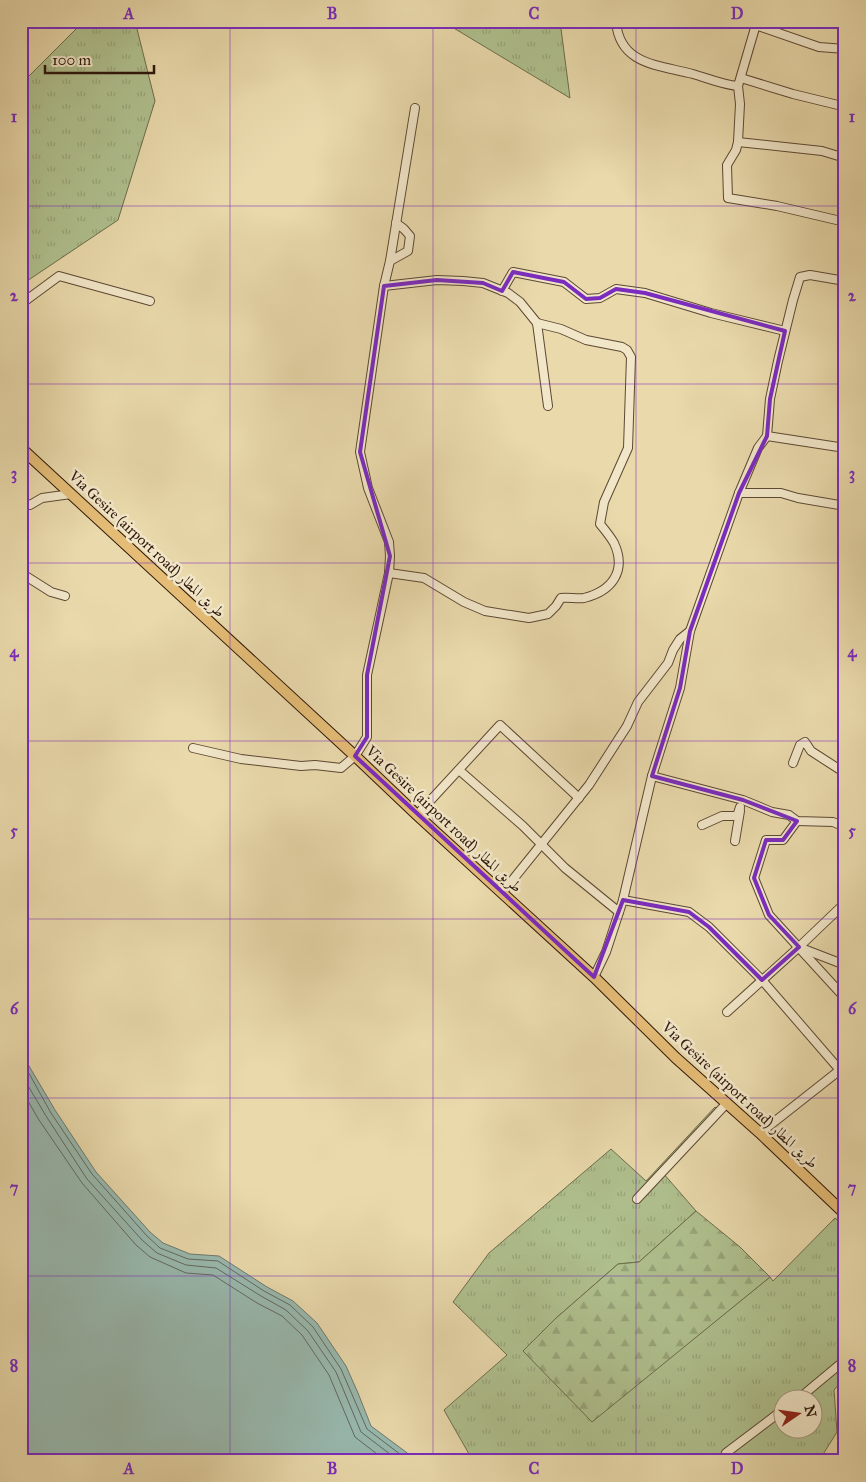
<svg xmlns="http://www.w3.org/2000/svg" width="866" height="1482" viewBox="0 0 866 1482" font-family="'IM FELL Great Primer',Amiri,serif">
<defs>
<pattern id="grass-tufts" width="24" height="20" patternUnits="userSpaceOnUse" patternTransform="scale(1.25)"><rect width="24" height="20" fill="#afc08e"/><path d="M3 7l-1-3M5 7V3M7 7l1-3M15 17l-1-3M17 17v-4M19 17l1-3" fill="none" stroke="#97a479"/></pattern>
<pattern id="forest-firs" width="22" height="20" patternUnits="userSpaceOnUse" patternTransform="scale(1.25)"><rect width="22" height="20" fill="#afc08e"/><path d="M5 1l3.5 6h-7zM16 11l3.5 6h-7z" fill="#97a479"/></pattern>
</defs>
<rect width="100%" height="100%" fill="#e9d9ab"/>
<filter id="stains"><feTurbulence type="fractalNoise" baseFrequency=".004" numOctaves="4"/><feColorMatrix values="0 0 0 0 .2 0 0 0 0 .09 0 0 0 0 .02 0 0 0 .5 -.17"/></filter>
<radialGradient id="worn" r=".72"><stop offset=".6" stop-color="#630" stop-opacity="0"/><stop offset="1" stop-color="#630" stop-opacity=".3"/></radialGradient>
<g fill="url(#grass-tufts)" stroke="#6e6c4c" fill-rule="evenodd">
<path d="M84 21H135L155 101 118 220 21 285V84Z"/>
<path d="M442 21H560L570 98Z"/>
<path d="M715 1107 721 1112 663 1173 696 1211 639 1262 618 1264 555 1319 524 1351 592 1421 770 1277 773 1281 835 1218 845 1227V1300L839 1305 845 1313V1377L834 1390 837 1432 822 1456 811 1454 795 1461H473L444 1410 507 1355 453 1302 489 1253 611 1149 646 1181ZM784 1400H814V1430H784Z"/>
</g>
<path fill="url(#forest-firs)" stroke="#6e6c4c" d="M696 1211 740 1247 770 1277 592 1422 523 1351 555 1319 618 1264 639 1262Z"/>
<path fill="#98b9af" stroke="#6e786d" d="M21 1047 29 1066 55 1110 96 1172 150 1232 163 1243 190 1254 219 1256 267 1287 293 1301 317 1323 346 1366 358 1393 371 1426 418 1461H21Z"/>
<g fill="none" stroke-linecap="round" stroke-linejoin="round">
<g stroke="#63685d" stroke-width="1">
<path d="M21 1059 51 1113 92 1174 147 1236 160 1248 188 1259 218 1261 264 1291 290 1305 313 1327 341 1369 367 1429 409 1461"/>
<path d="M21 1074 46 1116 87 1179 142 1240 157 1253 186 1265 216 1268 261 1296 286 1310 308 1331 336 1372 361 1432 399 1461"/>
<path d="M21 1089 39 1120 82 1183 136 1245 150 1257 186 1273 213 1275 257 1303 282 1316 302 1335 329 1375 355 1437 386 1461"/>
</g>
<g stroke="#5d4833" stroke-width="10">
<g id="minor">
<path d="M616 21C619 65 659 65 693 74 707 78 723 85 738 86"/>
<path d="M744 21 819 47 845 49"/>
<path d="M757 21 738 86 740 104 738 142 736 150 727 165 728 198 777 206 845 222"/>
<path d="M741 78 793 94 838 105 845 101"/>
<path d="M738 142 822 151 845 158"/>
<path d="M390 261 408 251 410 236 404 229 396 223"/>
<path d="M384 286 437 280 463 281 483 283 508 293 520 302 537 323 548 406"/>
<path d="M502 291 513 272 564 282 586 299 600 298 616 289 645 293 711 313 785 331"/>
<path d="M21 304 59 276 150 301"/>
<path d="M767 436 845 448"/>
<path d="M739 493H781L798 498 845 506"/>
<path d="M21 501 30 505 42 498 71 494"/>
<path d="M21 573 51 592 65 596"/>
<path d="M389 573 424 578 464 602 485 611 529 618 548 614 556 606 561 598C568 597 577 599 584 598 612 591 627 571 614 543 610 536 605 530 600 524L604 502 628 448 631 357 627 350 622 347 586 340 561 329 537 323"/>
<path d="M193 748 241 759 301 766 315 765 341 768 355 756 367 737V675L389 573 390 556 389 542 368 488 360 452 384 286 390 261 415 108"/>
<path d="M793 763 800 745 805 742 811 751 845 773"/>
<path d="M459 770 523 826 565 868 619 912"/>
<path d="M652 776 743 800 772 812 789 815 797 821 833 822 845 827"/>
<path d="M417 815 500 725 579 798"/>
<path d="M797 821 783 840H766L754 878 769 915 845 998"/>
<path d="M702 825 722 816H737L740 807"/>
<path d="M735 841 740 811"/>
<path d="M502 893 589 785 627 726 638 702 668 663 673 650 680 639 690 631"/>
<path d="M623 900 689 912 709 927 762 980 845 1076"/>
<path d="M801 948 845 965"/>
<path d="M594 977 606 952 623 900 652 776 680 688 690 631 739 493 758 448 767 436 770 399 778 361 793 300 800 277 810 275 845 281"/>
<path d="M727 1012 799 947 845 903"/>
<path d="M760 1133 845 1066"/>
<path d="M637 1199 726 1104"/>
<path d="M797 1400 845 1360"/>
<path d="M723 1461 726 1453 784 1409"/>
</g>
</g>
<g stroke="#2e170b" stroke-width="12">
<path id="major" d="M21 448 355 756 417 815 594 977 676 1058 760 1133 845 1214"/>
</g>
<use href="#minor" stroke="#f1e6c8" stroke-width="8"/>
<use href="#major" stroke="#e4bc76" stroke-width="10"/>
</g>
<path fill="none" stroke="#7b2cbf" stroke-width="4" stroke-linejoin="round" d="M513 272 564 282 586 299 600 298 616 289 645 293 785 331 770 399 767 436 739 493 690 631 680 688 652 776 743 800 797 821 783 840H766L754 878 769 915 799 947 762 980 709 927 689 912 623 900 594 977 355 756 367 737V675L390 556 360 452 384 286 437 280 483 283 502 291Z"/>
<path fill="none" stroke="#7b2cbf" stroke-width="1" stroke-opacity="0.55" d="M230 21V1461M433 21V1461M636 21V1461M21 206H845M21 384H845M21 563H845M21 741H845M21 919H845M21 1098H845M21 1276H845"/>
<g text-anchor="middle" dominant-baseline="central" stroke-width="5" stroke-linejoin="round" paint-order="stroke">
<g font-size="15" fill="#2e170b" stroke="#f1e6c8">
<text transform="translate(147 544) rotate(43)">Via Gesire (airport road) طريق المطار</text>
<text transform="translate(444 819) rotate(43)">Via Gesire (airport road) طريق المطار</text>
<text transform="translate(740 1095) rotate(43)">Via Gesire (airport road) طريق المطار</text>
</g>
</g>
<rect width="866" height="1482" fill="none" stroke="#e9d9ab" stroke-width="55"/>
<g transform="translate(798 1414) rotate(77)"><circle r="24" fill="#f1e6c8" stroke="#a3937c"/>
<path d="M0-4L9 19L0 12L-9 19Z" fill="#8f2418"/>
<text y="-8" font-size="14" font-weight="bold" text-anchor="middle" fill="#2e170b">N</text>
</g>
<path d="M45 65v8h109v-8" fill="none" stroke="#2e170b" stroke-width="2.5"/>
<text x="52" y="65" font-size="15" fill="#2e170b" stroke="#f1e6c8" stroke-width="4" paint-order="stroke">100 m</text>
<rect x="28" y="28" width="810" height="1426" fill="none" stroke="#7b2cbf" stroke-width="2"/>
<g font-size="16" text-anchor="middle" font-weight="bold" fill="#7b2cbf">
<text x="129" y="19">A</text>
<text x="332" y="19">B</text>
<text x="534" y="19">C</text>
<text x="737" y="19">D</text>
<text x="14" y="122">1</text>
<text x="852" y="122">1</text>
<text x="14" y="301">2</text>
<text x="852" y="301">2</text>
<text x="14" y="479">3</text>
<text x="852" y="479">3</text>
<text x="14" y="657">4</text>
<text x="852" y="657">4</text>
<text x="14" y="836">5</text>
<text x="852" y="836">5</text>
<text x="14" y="1014">6</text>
<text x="852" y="1014">6</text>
<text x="14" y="1193">7</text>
<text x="852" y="1193">7</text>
<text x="14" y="1371">8</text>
<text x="852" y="1371">8</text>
<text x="129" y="1474">A</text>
<text x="332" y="1474">B</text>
<text x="534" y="1474">C</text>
<text x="737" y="1474">D</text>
</g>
<rect width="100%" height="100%" filter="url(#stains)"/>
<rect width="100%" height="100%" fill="url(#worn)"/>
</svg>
